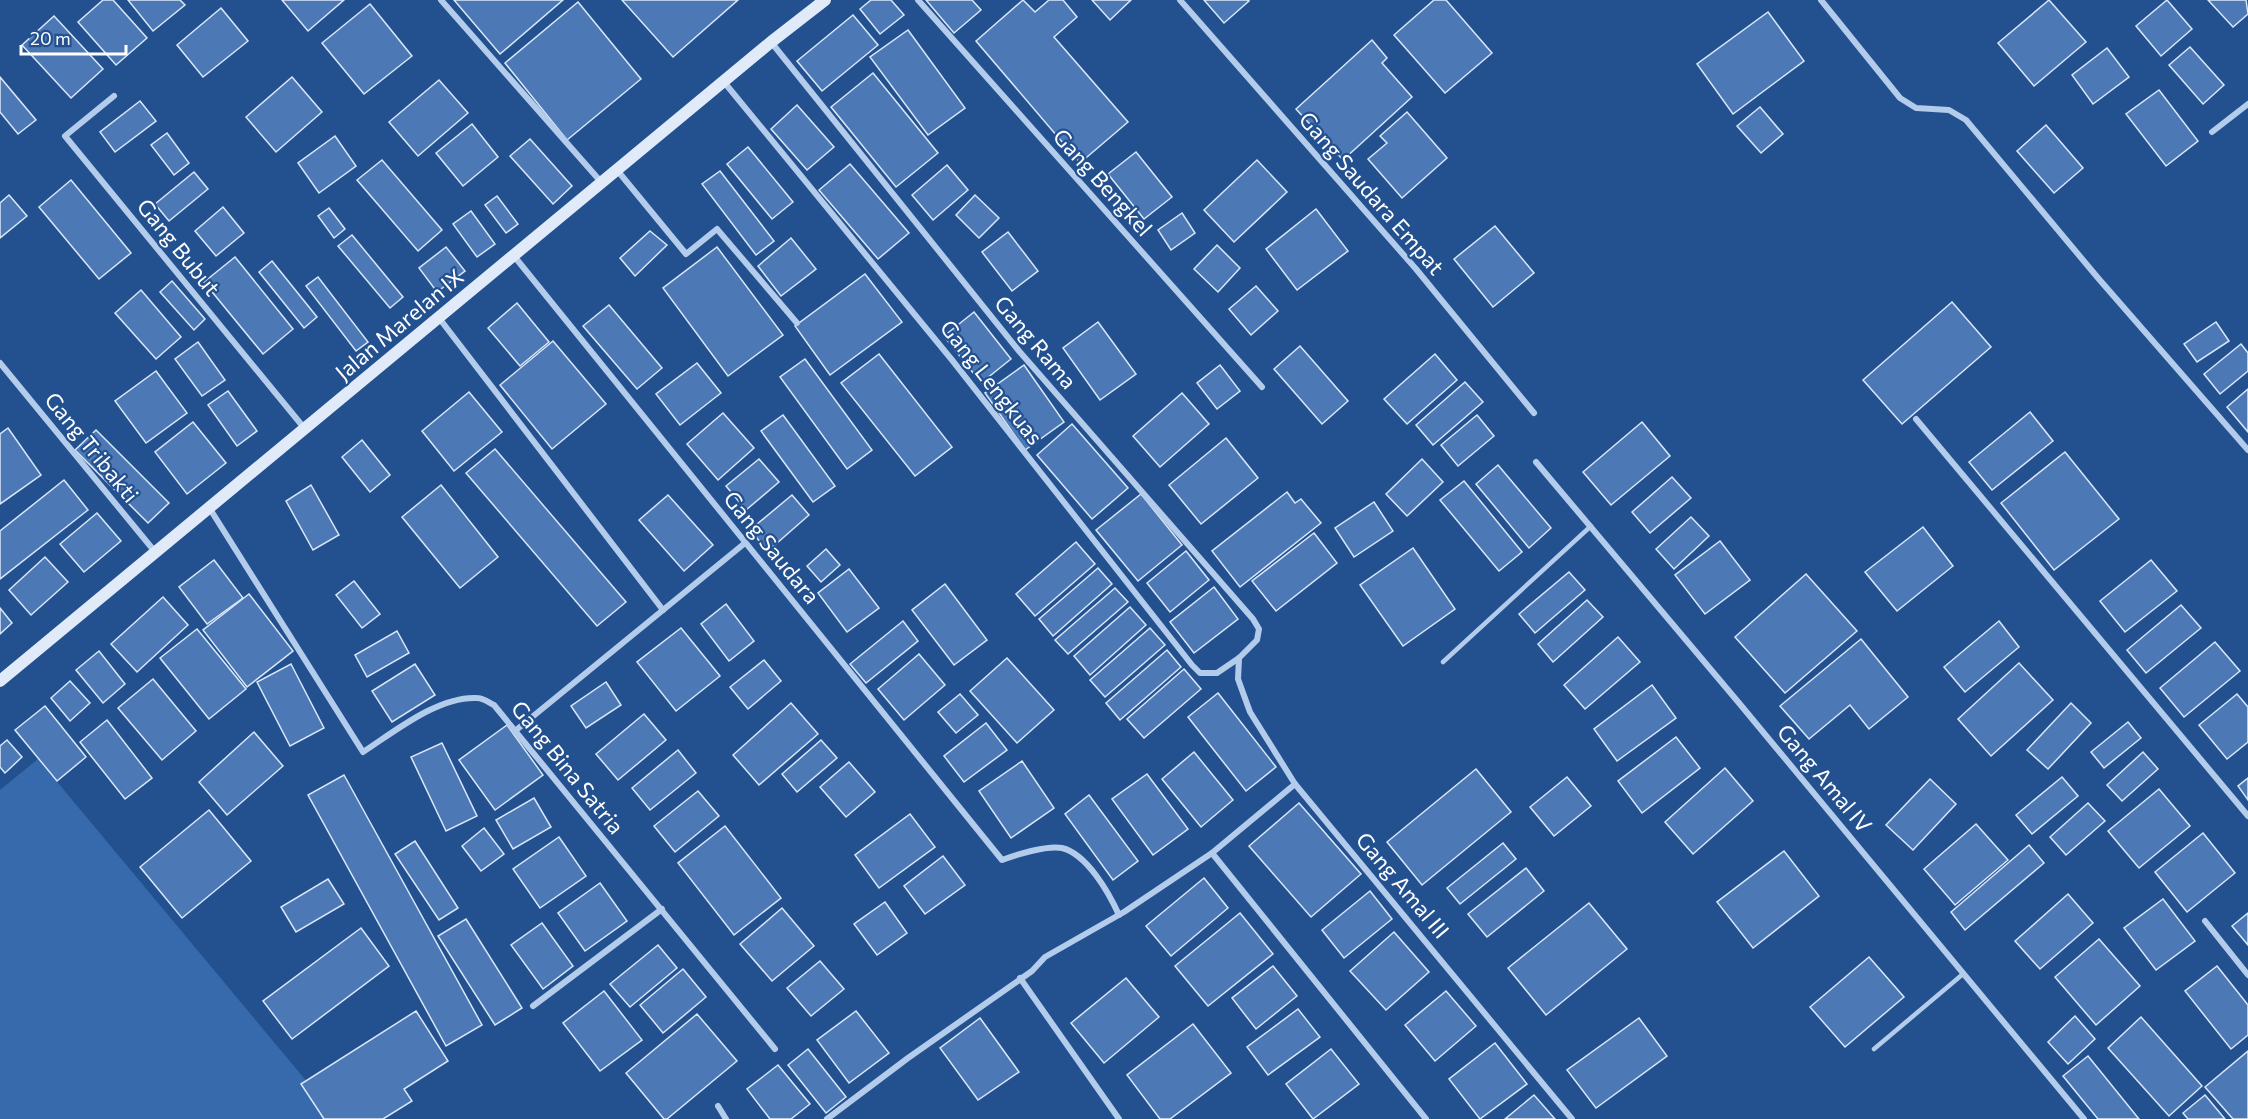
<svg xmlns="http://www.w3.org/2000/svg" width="2248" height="1119" viewBox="0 0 2248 1119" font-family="Commissioner,sans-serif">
<rect width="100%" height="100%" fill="#235190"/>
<path fill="#376aac" d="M38 759 338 1119H0V790Z"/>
<g fill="#4c79b6" stroke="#d9e7f9" stroke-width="1.5">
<path d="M103 0H113L147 38 116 65 78 22Z"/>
<path d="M128 0H180L185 5 153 31Z"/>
<path d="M282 0H344L308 31Z"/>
<path d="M454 0H563L500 54Z"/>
<path d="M622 0H738L673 57Z"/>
<path d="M871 0H891L904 15 880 34 860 9Z"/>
<path d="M926 0H972L981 10 954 33Z"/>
<path d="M1023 0 1035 12 1049 0H1063L1077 17 1054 37 1128 122 1080 163 976 41Z"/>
<path d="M1092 0H1131L1110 20Z"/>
<path d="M1204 0H1247L1249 1 1224 23Z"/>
<path d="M1434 0H1446L1492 53 1445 93 1394 35Z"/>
<path d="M2049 0 2086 42 2034 86 1998 43Z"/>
<path d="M2167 0 2192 29 2161 56 2136 26Z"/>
<path d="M2208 0H2246L2248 14 2233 27Z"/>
<path d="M578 2 641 79 567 140 505 63Z"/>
<path d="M370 4 412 56 364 94 322 43Z"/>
<path d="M221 8 248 41 203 77 177 45Z"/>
<path d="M1768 12 1804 61 1733 114 1697 64Z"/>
<path d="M853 15 878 45 822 91 797 61Z"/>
<path d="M54 16 103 69 71 98 22 45Z"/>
<path d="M908 30 965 108 928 135 870 57Z"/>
<path d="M1372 40 1387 58 1382 63 1412 97 1343 160 1296 109Z"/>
<path d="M2190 47 2224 85 2203 104 2169 65Z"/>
<path d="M2107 48 2129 77 2093 104 2072 75Z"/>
<path d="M873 73 938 153 896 187 831 107Z"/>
<path d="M0 77 36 120 18 134 0 112Z"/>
<path d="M292 77 322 112 276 152 246 117Z"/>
<path d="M439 80 468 113 418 156 389 122Z"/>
<path d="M2159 90 2198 141 2166 166 2126 114Z"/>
<path d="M140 101 156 121 115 152 100 132Z"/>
<path d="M797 105 834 147 807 170 771 129Z"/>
<path d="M1760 107 1783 134 1761 153 1737 126Z"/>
<path d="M1407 112 1447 158 1402 198 1368 159 1387 143 1380 136Z"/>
<path d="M472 124 498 157 463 186 436 153Z"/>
<path d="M2046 125 2083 168 2054 193 2017 151Z"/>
<path d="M167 133 189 163 174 175 151 145Z"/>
<path d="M335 136 356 166 319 193 298 163Z"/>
<path d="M530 139 572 186 553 204 510 156Z"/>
<path d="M748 147 793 202 772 219 727 164Z"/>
<path d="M1136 152 1172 197 1144 219 1108 174Z"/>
<path d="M382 160 442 230 418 251 357 180Z"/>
<path d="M1257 160 1287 192 1234 242 1204 210Z"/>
<path d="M850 164 909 233 878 259 819 190Z"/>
<path d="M947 165 968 190 933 220 912 195Z"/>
<path d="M720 171 774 241 756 255 702 184Z"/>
<path d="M194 172 208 189 169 221 155 204Z"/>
<path d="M71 180 131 253 99 279 39 207Z"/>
<path d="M9 195 27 216 0 238V203Z"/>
<path d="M975 195 999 218 979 238 956 215Z"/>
<path d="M497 196 518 224 506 233 485 205Z"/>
<path d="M223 207 244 233 216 256 195 231Z"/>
<path d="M329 208 345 229 334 238 318 216Z"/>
<path d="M1316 209 1348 251 1297 290 1266 249Z"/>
<path d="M471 211 495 244 477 257 453 224Z"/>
<path d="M1182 213 1195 233 1171 250 1158 230Z"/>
<path d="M1495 226 1534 273 1493 307 1454 259Z"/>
<path d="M650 231 667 245 635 276 620 258Z"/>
<path d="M1008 232 1038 271 1012 291 982 252Z"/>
<path d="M352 235 403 297 390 308 338 246Z"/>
<path d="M791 238 816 269 781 296 758 266Z"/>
<path d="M1217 245 1240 268 1218 292 1194 269Z"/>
<path d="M446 247 465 271 437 292 419 268Z"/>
<path d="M717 247 783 335 728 376 663 288Z"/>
<path d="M235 257 293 329 263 354 204 282Z"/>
<path d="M272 261 317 317 304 328 259 272Z"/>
<path d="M865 274 902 322 830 375 795 326Z"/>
<path d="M318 277 368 342 356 351 306 286Z"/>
<path d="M172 281 205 319 194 330 160 292Z"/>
<path d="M1256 286 1278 311 1251 335 1229 309Z"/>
<path d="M141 290 181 337 156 359 115 313Z"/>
<path d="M1952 302 1991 347 1902 424 1863 380Z"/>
<path d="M517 303 549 342 520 366 488 328Z"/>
<path d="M609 305 662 368 637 389 583 326Z"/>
<path d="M974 312 1011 359 981 383 944 336Z"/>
<path d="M1098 322 1136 374 1100 400 1063 348Z"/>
<path d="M2216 322 2229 341 2197 362 2184 344Z"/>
<path d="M553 341 606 404 552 449 500 385Z"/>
<path d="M198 342 225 380 202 396 175 359Z"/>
<path d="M2241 344 2248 353V371L2220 394 2204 374Z"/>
<path d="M1300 346 1348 401 1322 424 1274 369Z"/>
<path d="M879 354 952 447 915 476 841 383Z"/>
<path d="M1435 354 1457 380 1407 424 1384 399Z"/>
<path d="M805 359 872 450 847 469 780 377Z"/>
<path d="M697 363 721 393 680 425 656 394Z"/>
<path d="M1024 365 1064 422 1025 450 985 393Z"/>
<path d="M1220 365 1240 391 1217 409 1197 383Z"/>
<path d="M156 371 187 413 146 443 115 401Z"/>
<path d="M1465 382 1483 402 1433 445 1416 425Z"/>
<path d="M2248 389V432L2227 407Z"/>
<path d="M228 391 257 431 237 446 208 405Z"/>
<path d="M469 392 502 432 454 471 422 431Z"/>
<path d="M1182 393 1209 424 1160 467 1133 436Z"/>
<path d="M2030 412 2053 441 1992 490 1969 462Z"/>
<path d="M723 413 754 448 718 480 687 444Z"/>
<path d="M783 415 835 486 813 502 761 431Z"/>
<path d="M1477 415 1494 436 1458 466 1441 445Z"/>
<path d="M193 422 226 463 187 494 155 452Z"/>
<path d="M1642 422 1670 456 1611 505 1583 472Z"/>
<path d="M1072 424 1128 488 1092 519 1037 455Z"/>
<path d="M8 428 41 475 0 504V434Z"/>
<path d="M96 430 169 503 148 523 75 450Z"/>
<path d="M1226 438 1258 478 1201 524 1169 485Z"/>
<path d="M362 440 390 475 370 492 342 457Z"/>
<path d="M495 449 626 602 597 626 466 473Z"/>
<path d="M2065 452 2119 519 2054 570 2001 503Z"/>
<path d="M759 459 779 482 746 510 726 486Z"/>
<path d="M1422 459 1443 482 1407 516 1386 494Z"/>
<path d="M1498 465 1551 528 1529 548 1476 484Z"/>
<path d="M1672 477 1691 498 1650 533 1632 512Z"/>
<path d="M64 480 88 510 0 579V531Z"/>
<path d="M1464 481 1522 552 1499 571 1440 500Z"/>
<path d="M311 485 339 535 313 550 286 501Z"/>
<path d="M441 485 498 557 460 588 402 517Z"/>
<path d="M1287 492 1295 503 1301 499 1321 523 1240 587 1212 551Z"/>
<path d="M1141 494 1182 545 1138 581 1096 530Z"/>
<path d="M668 495 713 545 684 571 639 520Z"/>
<path d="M792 495 809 515 768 551 750 530Z"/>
<path d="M1374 502 1393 531 1354 557 1335 528Z"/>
<path d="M97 513 121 541 84 572 60 544Z"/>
<path d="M1691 517 1709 536 1674 569 1656 549Z"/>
<path d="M1923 527 1953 566 1897 611 1865 572Z"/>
<path d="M1314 533 1337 563 1276 611 1252 581Z"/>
<path d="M1720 541 1750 580 1705 614 1675 575Z"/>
<path d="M1076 542 1095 564 1035 616 1016 594Z"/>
<path d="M1413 548 1455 609 1403 646 1360 585Z"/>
<path d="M826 549 840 565 821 582 807 566Z"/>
<path d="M1186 551 1209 580 1170 612 1147 583Z"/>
<path d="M45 557 68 582 31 615 9 590Z"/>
<path d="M214 560 243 598 207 624 179 587Z"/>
<path d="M2151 560 2177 591 2125 632 2100 601Z"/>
<path d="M1098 568 1112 584 1053 636 1039 619Z"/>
<path d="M849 569 879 608 847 632 818 593Z"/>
<path d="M1569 572 1585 590 1535 633 1519 614Z"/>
<path d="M1806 574 1857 631 1785 693 1735 637Z"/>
<path d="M354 581 380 614 362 628 336 595Z"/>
<path d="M945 584 987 640 954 665 912 610Z"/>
<path d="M1214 587 1238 619 1194 653 1170 622Z"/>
<path d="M1115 588 1128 602 1068 654 1055 640Z"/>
<path d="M249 594 293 651 247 687 203 630Z"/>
<path d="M163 597 188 625 137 672 111 644Z"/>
<path d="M1587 600 1603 617 1553 662 1538 644Z"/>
<path d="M726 604 754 641 729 661 701 624Z"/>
<path d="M2181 605 2201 628 2146 673 2127 650Z"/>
<path d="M1130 607 1146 625 1090 675 1074 656Z"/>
<path d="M0 608 12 623 0 634Z"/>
<path d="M903 621 918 641 866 683 850 664Z"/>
<path d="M1999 621 2019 647 1965 692 1944 667Z"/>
<path d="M681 628 720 676 676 711 637 662Z"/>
<path d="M1150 628 1165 645 1105 697 1090 680Z"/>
<path d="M197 629 246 689 209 719 160 658Z"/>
<path d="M397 631 409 653 367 677 355 655Z"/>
<path d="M1618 637 1640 662 1585 709 1564 685Z"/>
<path d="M1861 639 1908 697 1869 729 1850 705 1809 739 1780 706Z"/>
<path d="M2215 642 2240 671 2184 717 2160 688Z"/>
<path d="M1167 650 1181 667 1120 720 1106 703Z"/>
<path d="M99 651 125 684 103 703 76 670Z"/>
<path d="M919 654 945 685 904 720 878 689Z"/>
<path d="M1007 658 1054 710 1017 743 970 691Z"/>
<path d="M764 660 781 681 748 709 730 687Z"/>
<path d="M2019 663 2053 700 1991 756 1958 719Z"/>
<path d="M291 664 324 728 290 746 257 682Z"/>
<path d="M415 664 435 695 392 722 372 691Z"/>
<path d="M1184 669 1201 689 1144 738 1127 719Z"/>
<path d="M153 679 196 731 162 760 118 708Z"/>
<path d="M70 681 90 703 70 721 51 698Z"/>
<path d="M606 682 621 705 586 728 571 706Z"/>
<path d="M1652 685 1676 718 1617 761 1594 729Z"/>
<path d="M1218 693 1276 767 1246 791 1188 717Z"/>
<path d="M960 694 978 715 956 733 938 712Z"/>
<path d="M2237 694 2248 707V742L2227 759 2199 725Z"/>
<path d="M791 703 818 734 759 785 733 755Z"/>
<path d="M2071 703 2091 723 2048 769 2027 750Z"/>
<path d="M45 706 86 757 57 781 15 730Z"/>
<path d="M644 714 666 740 618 780 596 754Z"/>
<path d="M107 720 152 778 125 799 80 742Z"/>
<path d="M2128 722 2141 738 2104 768 2091 752Z"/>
<path d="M986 723 1007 750 964 782 944 756Z"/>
<path d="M507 725 543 775 495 810 459 760Z"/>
<path d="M254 732 283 766 227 815 199 782Z"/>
<path d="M1676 737 1700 768 1642 813 1618 781Z"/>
<path d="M7 740 22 757 5 773 0 767V746Z"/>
<path d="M821 740 837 758 797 792 782 774Z"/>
<path d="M442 743 477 816 446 831 411 757Z"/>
<path d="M678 750 696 773 650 810 632 788Z"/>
<path d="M1194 752 1233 800 1201 827 1162 779Z"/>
<path d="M2143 752 2158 769 2122 801 2107 785Z"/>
<path d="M1022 761 1054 808 1011 838 979 791Z"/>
<path d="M849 762 875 792 846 817 820 787Z"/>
<path d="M1725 768 1753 801 1693 854 1665 822Z"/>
<path d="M1476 769 1511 812 1422 885 1387 842Z"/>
<path d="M1147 774 1188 829 1153 855 1112 799Z"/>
<path d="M344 775 482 1025 446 1046 308 795Z"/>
<path d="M1567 777 1591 806 1554 836 1530 807Z"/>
<path d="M2062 777 2078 796 2032 834 2016 815Z"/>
<path d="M2248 778V800L2238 786Z"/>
<path d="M1930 779 1956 804 1913 850 1886 825Z"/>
<path d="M2159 789 2190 826 2139 868 2108 831Z"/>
<path d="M698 791 719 816 675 852 654 826Z"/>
<path d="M1089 795 1138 861 1113 880 1065 814Z"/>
<path d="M534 798 551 827 513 849 496 820Z"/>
<path d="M1299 803 1361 874 1311 917 1249 846Z"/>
<path d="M2088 803 2105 821 2066 855 2050 837Z"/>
<path d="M209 810 251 861 182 918 140 867Z"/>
<path d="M910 814 935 847 879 888 855 855Z"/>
<path d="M1976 824 2008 860 1955 905 1924 869Z"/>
<path d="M725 826 781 898 734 935 678 863Z"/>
<path d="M484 828 504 854 481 871 462 846Z"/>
<path d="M2203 833 2235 873 2187 912 2155 872Z"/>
<path d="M559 837 586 876 540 908 513 869Z"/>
<path d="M415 841 458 908 439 920 395 854Z"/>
<path d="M1503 843 1516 859 1460 904 1447 888Z"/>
<path d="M2029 845 2044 863 1965 930 1951 912Z"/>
<path d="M1784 851 1819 896 1753 948 1717 902Z"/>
<path d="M943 856 965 885 925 914 904 886Z"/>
<path d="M1526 868 1544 891 1487 937 1468 914Z"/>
<path d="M1204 878 1228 908 1171 956 1146 926Z"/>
<path d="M328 879 344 904 296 932 281 907Z"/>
<path d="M600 883 627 921 585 951 558 913Z"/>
<path d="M1370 891 1392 919 1344 958 1322 930Z"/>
<path d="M2068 894 2093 923 2040 969 2015 941Z"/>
<path d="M2163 899 2195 941 2156 970 2124 928Z"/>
<path d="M885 902 907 933 877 955 854 924Z"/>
<path d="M1589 903 1627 949 1546 1015 1508 968Z"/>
<path d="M782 908 814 946 772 981 740 944Z"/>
<path d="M1240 913 1273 954 1208 1006 1175 966Z"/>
<path d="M2248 913V945L2232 926Z"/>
<path d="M466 919 522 1008 495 1025 438 936Z"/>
<path d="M542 923 573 966 543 989 511 945Z"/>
<path d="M361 928 389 966 292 1039 263 1001Z"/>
<path d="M1394 932 1429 972 1386 1010 1350 971Z"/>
<path d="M2099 939 2140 986 2096 1025 2055 977Z"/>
<path d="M658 945 677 968 630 1007 610 984Z"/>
<path d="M1869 957 1904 997 1845 1047 1810 1007Z"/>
<path d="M820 961 844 989 811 1016 787 988Z"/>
<path d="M1273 966 1297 996 1256 1029 1232 998Z"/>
<path d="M2217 966 2248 1005V1035L2231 1049 2185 991Z"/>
<path d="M683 969 706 997 663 1033 640 1005Z"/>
<path d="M1126 978 1159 1017 1104 1063 1071 1023Z"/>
<path d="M604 991 642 1040 600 1071 563 1023Z"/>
<path d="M1446 991 1476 1026 1435 1061 1405 1025Z"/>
<path d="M1298 1009 1320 1037 1268 1075 1247 1047Z"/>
<path d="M416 1011 448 1061 404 1089 412 1101 383 1119H324L301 1084Z"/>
<path d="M856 1011 889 1053 849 1083 817 1040Z"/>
<path d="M697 1014 737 1061 667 1119H664L626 1073Z"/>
<path d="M2075 1016 2095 1039 2068 1064 2048 1042Z"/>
<path d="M2141 1017 2202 1086 2169 1116 2108 1048Z"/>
<path d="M980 1018 1019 1072 978 1100 940 1048Z"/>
<path d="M1639 1018 1667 1056 1596 1108 1567 1070Z"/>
<path d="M1193 1024 1231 1073 1170 1119H1160L1127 1075Z"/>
<path d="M1495 1043 1527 1084 1480 1119 1449 1079Z"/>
<path d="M808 1049 846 1097 826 1113 788 1065Z"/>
<path d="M1331 1049 1359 1084 1313 1119 1286 1084Z"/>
<path d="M2248 1051V1119H2233L2205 1087Z"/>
<path d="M2088 1056 2139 1119H2098L2063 1076Z"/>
<path d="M778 1065 810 1104 791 1119H770L747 1089Z"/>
<path d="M1534 1095 1555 1119H1505Z"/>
<path d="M2205 1095 2225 1119H2188L2183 1113Z"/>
</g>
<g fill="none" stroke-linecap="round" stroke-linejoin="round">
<g stroke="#b4ccec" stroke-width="4.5">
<path d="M1443 662 1591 526"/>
<path d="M1874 1049 1963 974"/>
</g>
<g stroke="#b4ccec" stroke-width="6">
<path d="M441 0 602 183"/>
<path d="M918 0 1262 387"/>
<path d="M1180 0 1416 269 1534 413"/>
<path d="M1821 0 1900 98 1916 108 1949 110 1966 120 2098 278 2248 450"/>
<path d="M724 82 952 360 1192 665 1200 673H1217L1239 658 1257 640 1259 629 1253 619 1019 351 771 42"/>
<path d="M114 96 65 136 305 429"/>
<path d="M2212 132 2248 104"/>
<path d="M617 170 686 254 717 229 797 323"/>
<path d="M514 256 1002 860C1015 855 1047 845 1062 848 1087 854 1109 893 1119 915"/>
<path d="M439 318 663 610"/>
<path d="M0 363 156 553"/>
<path d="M1916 419 2248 816"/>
<path d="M1536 462 1739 703 2084 1119"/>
<path d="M210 509 363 752C394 732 438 696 477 698 483 698 488 702 494 705L775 1049"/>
<path d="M1239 658 1238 679 1250 712 1295 784 1572 1119"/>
<path d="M515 731 745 543"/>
<path d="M1295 784 1212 853 1426 1119"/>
<path d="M2205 921 2248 975"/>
<path d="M1020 978 1119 1119"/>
<path d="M533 1006 662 909"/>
<path d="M718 1106 726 1119"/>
<path d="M827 1119 908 1058 1032 971 1045 957 1124 912 1212 853"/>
</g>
<path stroke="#e0eaf9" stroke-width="12" d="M0 681 771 42 825 0"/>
</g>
<g text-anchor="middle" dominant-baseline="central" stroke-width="4.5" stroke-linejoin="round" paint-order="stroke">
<g font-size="22" fill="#fff" stroke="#235190">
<text transform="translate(1103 182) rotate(48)">Gang Bengkel</text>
<text transform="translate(1372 193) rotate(49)">Gang Saudara Empat</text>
<text transform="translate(179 247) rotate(51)">Gang Bubut</text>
<text transform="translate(399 324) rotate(-40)">Jalan Marelan IX</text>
<text transform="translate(1036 342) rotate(50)">Gang Rama</text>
<text transform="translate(992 382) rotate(52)">Gang Lengkuas</text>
<text transform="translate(92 447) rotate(51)">Gang Tribakti</text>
<text transform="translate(772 547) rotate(51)">Gang Saudara</text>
<text transform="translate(568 767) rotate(51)">Gang Bina Satria</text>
<text transform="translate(1825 778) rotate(50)">Gang Amal IV</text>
<text transform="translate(1403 885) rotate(50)">Gang Amal III</text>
</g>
</g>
<path d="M21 45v9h105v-9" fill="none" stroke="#ffffff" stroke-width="3"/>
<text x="30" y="45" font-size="18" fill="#ffffff" stroke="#235190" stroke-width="4.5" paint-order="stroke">20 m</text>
</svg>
